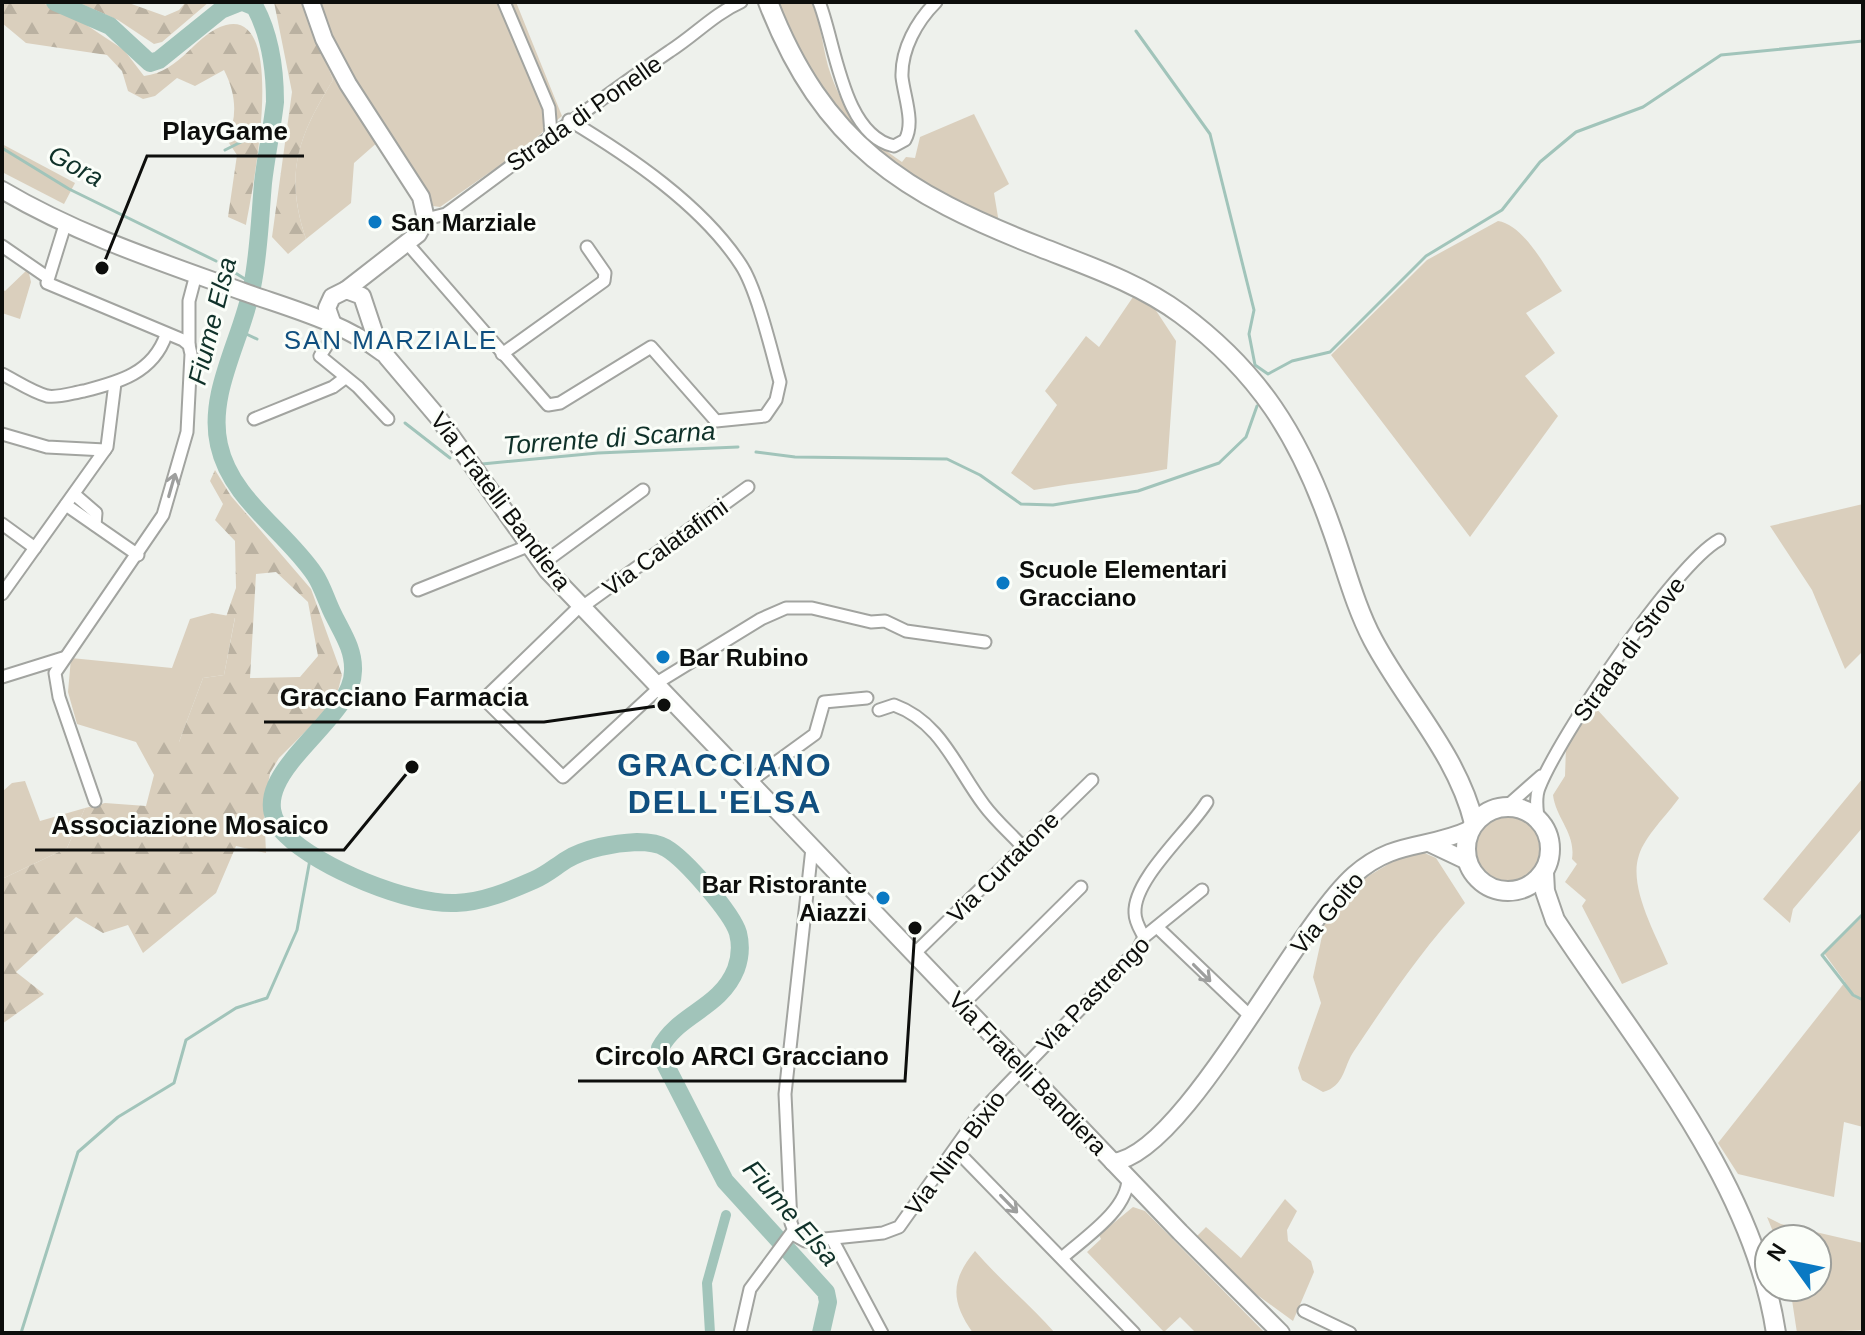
<svg xmlns="http://www.w3.org/2000/svg" width="1865" height="1335" viewBox="0 0 1865 1335" font-family="Helvetica,sans-serif">
<defs>
<pattern id="forest-firs" width="22" height="20" patternUnits="userSpaceOnUse" patternTransform="scale(2)"><rect width="22" height="20" fill="#dacfbd"/><path d="M5 1l3.5 6h-7zM16 11l3.5 6h-7z" fill="#bab1a1"/></pattern>
</defs>
<rect width="100%" height="100%" fill="#eef1ec"/>
<g fill="#dacfbd">
<path d="M304 2H516L562 116 519 152 440 207 426 205 379 141 354 163 351 203 306 239C284 173 298 137 333 80Z"/>
<path d="M776 2H811C823 26 822 51 831 75 844 113 869 140 902 162L906 157 915 158 920 137 974 114 1009 184 994 193 999 223C971 209 943 196 916 181 847 141 809 71 776 2Z"/>
<path d="M2 144 75 183 64 204 2 172Z"/>
<path d="M1498 221C1525 225 1547 271 1562 291L1526 313 1555 353 1525 376 1558 416 1470 537 1331 355 1427 260Z"/>
<path d="M28 269 31 282 20 319 2 313V289L5 291Z"/>
<path d="M1133 297 1155 309 1176 341 1167 469C1122 478 1079 482 1034 490L1011 473 1057 405 1045 391 1086 336 1099 347Z"/>
<path d="M1863 504V651L1845 669 1812 590 1770 526Z"/>
<path d="M212 613 235 617 224 675 203 678 179 742H136L77 724 68 692 71 658 172 668 190 619Z"/>
<path d="M1593 705 1679 798C1667 815 1645 836 1639 855 1628 887 1656 935 1668 964L1622 984 1582 906 1586 900 1565 882 1577 864 1572 859C1576 833 1556 819 1553 795L1565 776 1566 747Z"/>
<path d="M1863 778V827L1793 909 1790 923 1763 899Z"/>
<path d="M25 781 40 821 85 808 67 848 2 879V792L12 783Z"/>
<circle cx="1509" cy="848" r="35"/>
<path d="M1422 852 1436 858 1465 903C1423 948 1388 1000 1354 1051 1343 1067 1345 1086 1323 1092L1302 1080 1298 1068 1321 1003 1313 977 1326 918 1365 878 1397 859Z"/>
<path d="M1863 916V1127L1844 1122 1834 1197 1738 1174 1718 1143 1845 982 1824 953Z"/>
<path d="M1285 1199 1297 1211 1287 1230 1288 1241 1311 1261 1314 1272 1293 1321 1253 1292 1197 1236 1206 1227 1241 1258Z"/>
<path d="M1133 1207 1145 1211 1265 1333H1196L1180 1317 1164 1332 1087 1252 1101 1239 1099 1235Z"/>
<path d="M1767 1217 1781 1224 1863 1243V1330L1797 1333 1790 1287H1817V1239H1776Z"/>
<path d="M975 1251C1001 1281 1029 1304 1055 1333H973C951 1302 950 1281 975 1251Z"/>
</g>
<g fill="url(#forest-firs)" fill-rule="evenodd">
<path d="M2 2H40L70 14 124 50 144 76C181 72 196 33 226 25 290 9 251 197 246 225L228 217 237 155 227 140C238 116 236 94 224 70L195 86 177 78 155 96 143 99 128 91 122 71 107 55 26 43 2 23Z"/>
<path d="M77 2H126L165 16 179 10 186 2H209L162 42 154 44 118 20Z"/>
<path d="M274 2H304L333 80C298 137 284 173 306 239L288 254 272 237 292 92Z"/>
<path d="M215 470 231 496 311 589 342 675 335 702 279 758 270 773 264 807 266 853 236 846 216 893 143 953 128 925 103 933 76 917 16 972 44 994 2 1024V879L67 848 85 808 105 803 146 806 154 775 136 742H179L203 678 224 675 235 618 226 617 236 588 235 541 215 520 223 504 210 481ZM276 572 308 602 318 656 300 677 250 678 256 574Z"/>
</g>
<g fill="none" stroke-linecap="round" stroke-linejoin="round">
<g stroke="#a1c4ba" stroke-width="3">
<path d="M1136 31 1210 134 1254 310 1249 334 1255 365 1268 374 1292 361 1330 352 1426 256 1502 210 1540 162 1576 132 1643 107 1721 55 1863 41"/>
<path d="M2 148 69 189 216 261"/>
<path d="M225 150 255 135 271 133"/>
<path d="M221 264 253 284"/>
<path d="M242 332 257 339"/>
<path d="M405 423 450 458"/>
<path d="M756 452 795 457 947 459 980 475 1021 504 1053 505 1138 491 1219 463 1246 437 1257 406"/>
<path d="M482 464 598 453 738 447"/>
<path d="M1863 914 1822 955 1853 995 1863 1000"/>
<path d="M21 1333 78 1152 118 1117 174 1083 186 1040 236 1008 267 998 297 930 311 854"/>
<path d="M1861 1333 1863 1331"/>
</g>
<path stroke="#a1c4ba" stroke-width="10" d="M710 1333 707 1283 726 1215"/>
<g stroke="#a1c4ba" stroke-width="18">
<path d="M55 2 110 26 150 63 159 60 221 10 241 2"/>
<path d="M243 2 255 7C270 35 275 71 275 102 272 129 266 156 263 183 260 217 259 253 252 287 242 339 207 393 219 445 231 500 285 530 315 575 323 587 327 603 334 616 343 634 354 650 353 671 353 724 231 780 286 835 319 868 409 905 456 903 483 902 509 891 534 880 546 875 555 867 566 860 585 848 615 843 637 842 647 842 658 843 666 848 685 859 732 913 738 933 741 945 740 958 736 969 720 1009 679 1013 660 1048L661 1056 725 1181 826 1292 828 1302 821 1333"/>
</g>
<g stroke="#a2a4a0" stroke-width="15">
<g id="street">
<path d="M504 2 549 108 551 134"/>
<path d="M819 2C835 40 842 135 894 146L905 140C915 123 904 96 902 77 901 49 917 21 936 2"/>
<path d="M426 219 446 214C521 159 594 103 670 51 695 35 714 14 741 2"/>
<path d="M65 225 47 283 183 340 189 345 191 354 187 432 163 515 55 673 59 697 95 801"/>
<path d="M407 243 548 405 560 403 651 347 716 421 765 416 776 400 780 382C772 353 757 289 741 265 702 205 629 156 569 120"/>
<path d="M2 246 47 277"/>
<path d="M338 328 320 356 358 387 388 419"/>
<path d="M189 345V301L194 282"/>
<path d="M502 354 604 281 605 273 587 247"/>
<path d="M2 374C16 381 32 392 47 396 58 398 72 393 84 391 119 382 153 373 166 335"/>
<path d="M254 419 333 387 345 378"/>
<path d="M2 434 47 447 105 450"/>
<path d="M74 494 96 513 95 525"/>
<path d="M66 505 138 555"/>
<path d="M2 524 35 548"/>
<path d="M542 564 643 490"/>
<path d="M418 590 528 546"/>
<path d="M2 594 107 447 115 383"/>
<path d="M580 606 484 699 563 777 659 688"/>
<path d="M582 607 748 487"/>
<path d="M2 677 63 658"/>
<path d="M655 684 761 619 786 608H812L871 622 885 621 906 631 985 642"/>
<path d="M879 710 894 705C941 722 956 768 984 805 995 820 1009 832 1022 846"/>
<path d="M749 782 815 734 824 702 867 698"/>
<path d="M1507 806 1541 776"/>
<path d="M1538 818C1537 808 1535 798 1539 788 1558 738 1675 564 1719 540"/>
<path d="M812 848 785 1094 791 1223 796 1236 805 1241 883 1233 899 1227 980 1113 1138 949 1144 937 1202 890"/>
<path d="M1158 928 1249 1015"/>
<path d="M1144 937C1140 929 1135 922 1135 913 1133 879 1190 830 1207 802"/>
<path d="M914 954 1092 780"/>
<path d="M962 1005 1081 887"/>
<path d="M956 1150 1134 1333"/>
<path d="M832 1239 882 1333"/>
<path d="M1062 1258C1084 1238 1128 1210 1128 1178"/>
<path d="M1304 1311 1350 1333"/>
<path d="M740 1333 750 1289 793 1231"/>
</g>
</g>
<g stroke="#a2a4a0" stroke-width="20">
<g id="secondary">
<path d="M311 2 324 39 348 84 421 197 426 219 418 234 346 290"/>
<path d="M2 190C78 235 161 262 244 292 292 309 342 322 383 353"/>
<path d="M333 325 327 308 332 297 346 290 362 296 374 332 387 357 437 416 547 570 1180 1232 1281 1333"/>
<path d="M1429 843 1467 861"/>
<path d="M1113 1162C1184 1155 1293 929 1354 875 1395 839 1426 850 1471 829"/>
</g>
</g>
<g stroke="#a2a4a0" stroke-width="22">
<g id="primary">
<path d="M768 2C823 144 904 194 1040 247 1088 266 1139 283 1181 314 1259 372 1299 436 1331 527 1345 565 1354 604 1373 640 1406 702 1457 754 1474 823"/>
<circle cx="1508" cy="849" r="42"/>
<path d="M1544 872 1545 891 1555 920C1638 1047 1753 1180 1776 1333"/>
</g>
</g>
<use href="#street" stroke="#fff" stroke-width="11"/>
<use href="#secondary" stroke="#fff" stroke-width="16"/>
<use href="#primary" stroke="#fff" stroke-width="18"/>
</g>
<defs><path id="oneway-shaft" d="M-6 0H5M1.5-3L5.5 0L1.5 3" fill="none" stroke-width="1.6" stroke-linecap="round" stroke-linejoin="round" transform="scale(2)"/></defs>
<g stroke="#9e9f9e">
<use href="#oneway-shaft" transform="translate(172 485) rotate(-74)"/>
<use href="#oneway-shaft" transform="translate(1202 973) rotate(45)"/>
<use href="#oneway-shaft" transform="translate(1009 1204) rotate(46)"/>
</g>
<g fill="#0a79c3" stroke="#fbfef9" stroke-width="3">
<circle cx="375" cy="222" r="8"/>
<circle cx="1003" cy="583" r="8"/>
<circle cx="663" cy="657" r="8"/>
<circle cx="883" cy="898" r="8"/>
</g>
<g text-anchor="middle" dominant-baseline="central" stroke-width="6" stroke-linejoin="round" paint-order="stroke">
<g font-size="24" fill="#0d0e0c" stroke="#fbfef9">
<text transform="translate(584 113) rotate(-35)">Strada di Ponelle</text>
<text transform="translate(501 501) rotate(53)">Via Fratelli Bandiera</text>
<text transform="translate(665 547) rotate(-36)">Via Calatafimi</text>
<text transform="translate(1629 649) rotate(-54)">Strada di Strove</text>
<text transform="translate(1003 867) rotate(-45)">Via Curtatone</text>
<text transform="translate(1327 913) rotate(-50)">Via Goito</text>
<text transform="translate(1093 994) rotate(-46)">Via Pastrengo</text>
<text transform="translate(1028 1073) rotate(46)">Via Fratelli Bandiera</text>
<text transform="translate(955 1153) rotate(-53)">Via Nino Bixio</text>
</g>
<g font-size="24" font-weight="bold" fill="#0d0e0c" stroke="#fbfef9" text-anchor="start">
<text x="391" y="222">San Marziale</text>
<text x="1019" y="569">Scuole Elementari<tspan x="1019" dy="28">Gracciano</tspan></text>
<text x="679" y="657">Bar Rubino</text>
<text x="867" y="884" text-anchor="end">Bar Ristorante<tspan x="867" dy="28">Aiazzi</tspan></text>
</g>
<g font-size="26" font-style="italic" fill="#0f3129" stroke="#fbfef9">
<text transform="translate(76 166) rotate(29)">Gora</text>
<text transform="translate(212 321) rotate(-76)">Fiume Elsa</text>
<text transform="translate(609 438) rotate(-4)">Torrente di Scarna</text>
<text transform="translate(791 1213) rotate(49)">Fiume Elsa</text>
</g>
<g font-size="26" letter-spacing="2" fill="#104f7f" stroke="#fbfef9">
<text x="391" y="340">SAN MARZIALE</text>
</g>
<g font-size="32" font-weight="bold" letter-spacing="2" fill="#104f7f" stroke="#fbfef9">
<text x="725" y="765">GRACCIANO<tspan x="725" dy="37">DELL'ELSA</tspan></text>
</g>
</g>
<path fill="none" stroke="#0d0e0c" stroke-width="3" d="M102 268L147 156H304M664 705L544 722H264M412 767L344 850H35M915 928L905 1081H578"/>
<g fill="#0d0e0c" stroke="#fbfef9" stroke-width="3">
<circle cx="102" cy="268" r="8"/>
<circle cx="664" cy="705" r="8"/>
<circle cx="412" cy="767" r="8"/>
<circle cx="915" cy="928" r="8"/>
</g>
<g font-size="26" text-anchor="middle" font-weight="bold" fill="#0d0e0c" stroke="#fbfef9" stroke-width="6" stroke-linejoin="round" paint-order="stroke">
<text x="225" y="140">PlayGame</text>
<text x="404" y="706">Gracciano Farmacia</text>
<text x="190" y="834">Associazione Mosaico</text>
<text x="742" y="1065">Circolo ARCI Gracciano</text>
</g>
<rect width="1865" height="1335" fill="none" stroke="#0d0e0c" stroke-width="8"/>
<g transform="translate(1793 1263) rotate(303)"><circle r="38" fill="#fbfef9" stroke="#9c9e9a" stroke-width="2"/>
<path d="M0-6L14 30L0 20L-14 30Z" fill="#0a79c3"/>
<text y="-12" font-size="22" font-weight="bold" text-anchor="middle" fill="#0d0e0c">N</text>
</g>
</svg>
